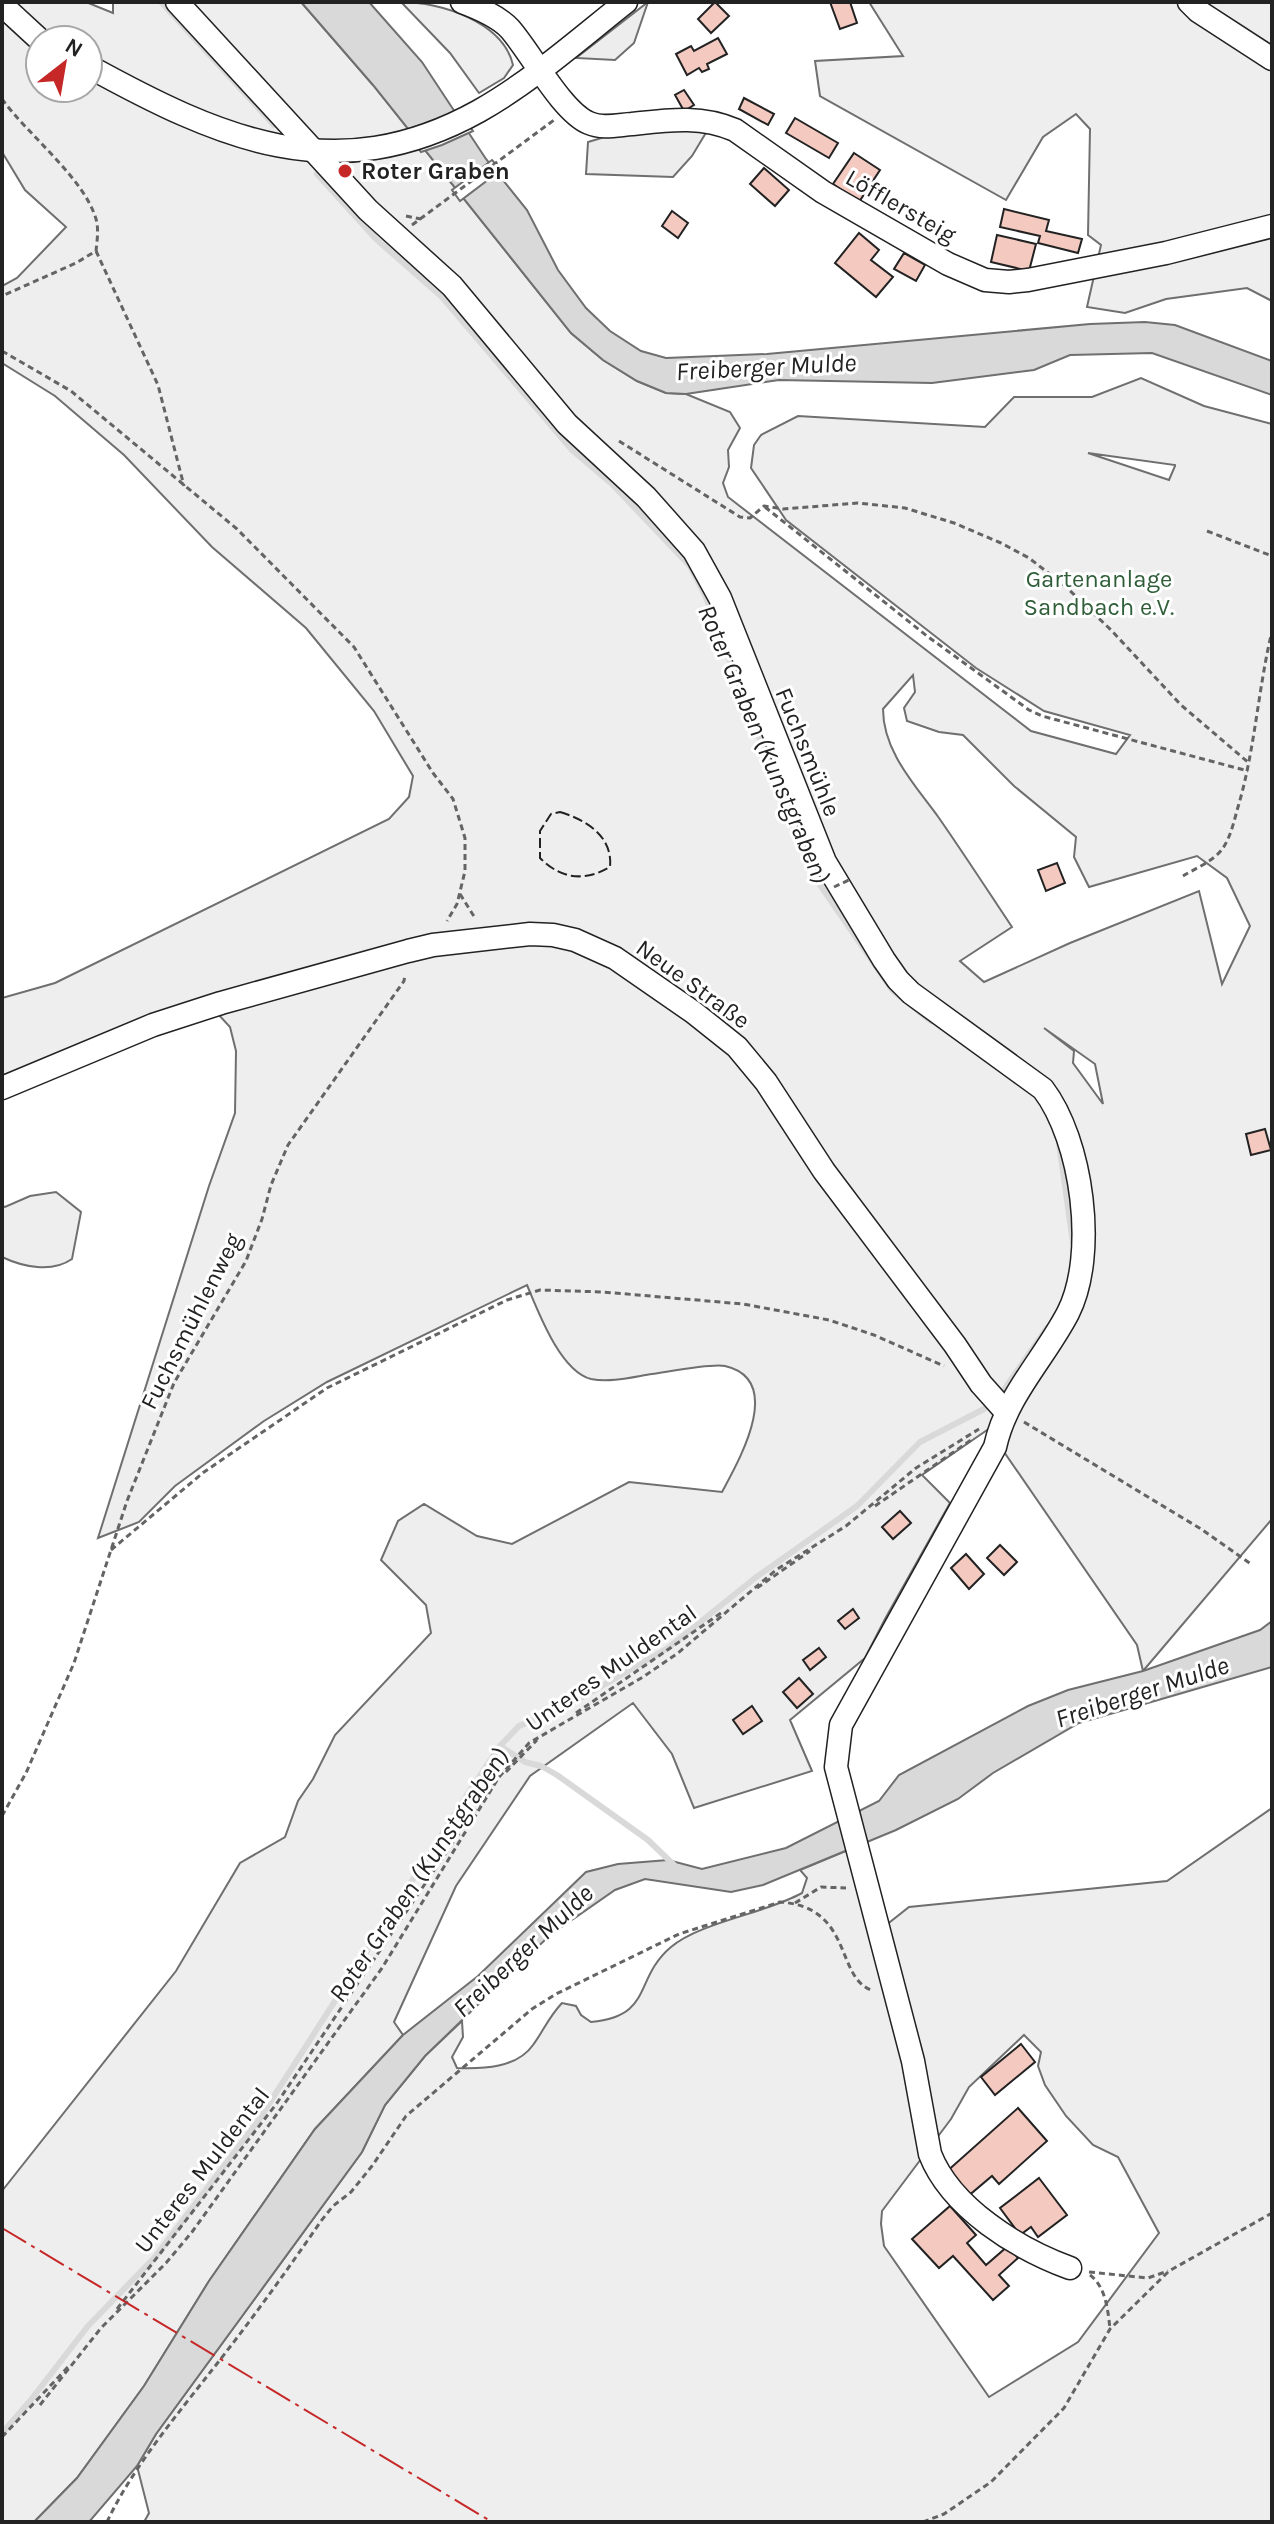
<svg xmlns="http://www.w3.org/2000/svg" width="1274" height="2524" viewBox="0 0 1274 2524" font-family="Karla,sans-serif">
<rect width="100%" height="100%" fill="#fff"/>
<g fill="#eee" stroke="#6f6f6f" stroke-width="2" fill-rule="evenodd">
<path d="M2 2H86L113 13V2H301L373 85 571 333 603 360 637 381 666 393 686 394 730 412 740 428 728 450 729 467 723 483 728 497 1031 731 1116 754 1130 735 1044 711 976 668 786 520 751 468 754 445 761 435 798 416 985 427 1014 397H1092L1141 378 1204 406 1272 424V1519L1143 1671 1137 1645 1002 1449 1006 1417 922 1475 950 1503 885 1619 865 1658 790 1720 812 1771 694 1808 672 1754 633 1703 530 1776 456 1886 394 2022 403 2035 315 2129 209 2281 144 2386 77 2478 34 2522H2V2191L176 1971 240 1863 285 1837 298 1801 313 1779 335 1735 431 1633 426 1605 381 1560 398 1521 424 1504 477 1536 512 1544 629 1482 722 1492C738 1462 786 1380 725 1366 712 1363 667 1372 652 1374 633 1377 610 1383 591 1379 560 1371 538 1311 527 1285L327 1382 264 1421 175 1486 139 1522 98 1538 209 1186 235 1113 236 1051 230 1027 205 1000 2 1077V998L55 983 389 819 409 797 413 776 374 711 306 628 212 547 124 455 55 396 2 363V286L17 278 66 227 25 190 2 152ZM40 40H88V88H40ZM1088 453 1175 465V466L1169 480ZM913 675 915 692 904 708 907 721 939 732 963 735 1014 786 1076 837 1074 857 1089 887 1197 856 1227 878 1250 926 1222 984 1199 891 1070 943 984 982 960 961 1012 927C988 891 964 854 939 818 916 786 883 752 883 709ZM1044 1028 1095 1064 1103 1104 1073 1063 1074 1051Z"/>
<path d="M401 2C441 2 503 22 513 65L504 78 479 93 450 53Z"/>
<path d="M869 2H1272V301L1247 288 1166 299 1125 313 1087 307 1101 245 1088 235 1090 129 1076 114 1043 137 1006 200 820 96 815 61 903 56Z"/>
<path d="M56 1192 81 1212 72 1259C52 1273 23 1267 2 1257V1206L5 1207 30 1196Z"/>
<path d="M1272 1808V2522H144L149 2513 137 2466 156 2434 362 2152 385 2105 425 2056 462 2021 463 2037 452 2057 457 2068C483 2069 517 2068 533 2045 544 2030 548 2018 562 2003L576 2006 581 2015 591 2022C654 2016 633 1979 671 1947 701 1922 764 1914 802 1893L807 1878 800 1870 848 1850 876 1933 909 1907 1167 1881ZM1024 2035 1041 2052 1038 2066 1045 2085 1066 2116 1093 2145 1118 2157 1159 2233 1078 2342 989 2397 884 2246 881 2224 882 2211 951 2119 969 2087Z"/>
</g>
<g fill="#ededed" stroke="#6f6f6f" stroke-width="2">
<path d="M648 2 634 43 615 60 576 58Z"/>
<path d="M685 128 707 131 692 156 673 177 586 174 588 142 628 130Z"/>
</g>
<g fill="#d9d9d9" stroke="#6f6f6f" stroke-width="2">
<path d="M301 2H369L422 62 486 159 527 210 558 270 586 308 610 331 641 351 666 358 767 354 1090 324 1145 322 1175 325 1272 361V395L1152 353 1070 355 1034 370 932 383 779 380 686 394 666 393 637 381 603 360 571 333 373 85Z"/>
<path d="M1272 1621V1667L1079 1723 993 1773 958 1799 896 1830 763 1885 731 1892 645 1879 615 1890 549 1936 425 2056 385 2105 362 2152 156 2434 137 2466 89 2522H34L77 2478 144 2386 209 2281 315 2129 403 2035 478 1976 586 1872 618 1864 668 1860 702 1869 786 1848 879 1801 899 1775 1028 1706 1068 1690 1143 1671 1260 1630Z"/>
</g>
<g fill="#fff" stroke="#6f6f6f" stroke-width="2">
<path d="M459 111 473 131 442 145 421 152 404 131Z"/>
<path d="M492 160 501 170 460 201 452 190Z"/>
</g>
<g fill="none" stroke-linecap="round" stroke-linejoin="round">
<g stroke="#d9d9d9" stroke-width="6">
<path d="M161 2 274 125"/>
<path d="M317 174 376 239 442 297 572 450 612 484 690 566 705 595 785 806 818 882 893 991 931 1021"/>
<path d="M1059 1143 1073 1243"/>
<path d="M1001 1394 1047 1328"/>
<path d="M500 1746 525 1762 541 1766 557 1775 648 1840 674 1865"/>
<path d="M2 2433 30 2401 88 2326 155 2257 258 2121 467 1795 500 1746 519 1726 567 1706 668 1648 755 1578 857 1506 920 1442 984 1409"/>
</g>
</g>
<g fill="#f3c9c0" stroke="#222" stroke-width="2">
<path d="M715 2 729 16 711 33 698 19Z"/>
<path d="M830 2H850L857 23 840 29Z"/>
<path d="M718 38 727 54 707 64 709 69 702 72 699 68 687 75 676 54 691 46 694 51Z"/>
<path d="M684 90 694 105 684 111 675 95Z"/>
<path d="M744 98 774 114 768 125 739 109Z"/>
<path d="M795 118 838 143 829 158 786 133Z"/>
<path d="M854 153 880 170 859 202 833 184Z"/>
<path d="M764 168 789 190 775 206 750 184Z"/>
<path d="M1004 209 1049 220 1046 231 1082 239 1078 253 1038 243 1040 236 1000 227Z"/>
<path d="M672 211 688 223 678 238 662 226Z"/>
<path d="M859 233 879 250 871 260 893 277 876 297 835 263Z"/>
<path d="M997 235 1036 244 1029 271 991 262Z"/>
<path d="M904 253 925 265 916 281 894 269Z"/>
<path d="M1057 863 1065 883 1046 891 1038 870Z"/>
<path d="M1265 1129 1271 1150 1251 1155 1246 1134Z"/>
<path d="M900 1511 911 1523 893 1539 882 1527Z"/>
<path d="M1000 1545 1017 1562 1004 1575 987 1558Z"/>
<path d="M966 1554 984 1574 969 1589 951 1568Z"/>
<path d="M853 1609 859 1618 845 1629 838 1621Z"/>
<path d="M819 1648 826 1657 810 1670 803 1660Z"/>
<path d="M799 1678 813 1694 797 1708 783 1692Z"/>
<path d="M752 1706 762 1721 743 1734 733 1720Z"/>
<path d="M1021 2044 1035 2062 995 2095 981 2077Z"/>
<path d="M1018 2108 1047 2141 999 2184 992 2176 967 2197 945 2173Z"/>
<path d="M1039 2178 1067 2215 1038 2237 1031 2227 1020 2235 1000 2208Z"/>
<path d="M950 2206 976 2235 967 2243 986 2265 1008 2246 1018 2258 999 2275 1009 2286 993 2300 953 2256 939 2268 912 2239Z"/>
</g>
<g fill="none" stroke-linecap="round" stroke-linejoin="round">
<g stroke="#222" stroke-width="25">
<g id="minor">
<path d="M177 2 368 210 452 286 567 424 646 497 694 551 720 598 825 862 884 960 898 980 911 993 1043 1089C1082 1140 1098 1254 1068 1313 1044 1359 1006 1396 995 1447L841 1725 836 1767 913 2061 930 2154C951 2208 1018 2249 1070 2268"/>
<path d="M462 2C478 8 498 16 510 29 531 53 562 112 589 123 602 129 618 125 632 124 668 120 701 115 735 130L823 192 948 264 985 280 1009 282 1028 280 1166 253 1272 226"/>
<path d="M1189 2 1198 11 1272 59"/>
<path d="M2 5 40 40"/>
<path d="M88 66C219 138 335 191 479 111 532 81 578 40 626 2"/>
<path d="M2 1088 153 1025 221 1003 408 951 433 945 530 934 553 935 575 940 615 958 693 1012 737 1047 766 1082 824 1171 955 1345 981 1384 1006 1412"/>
</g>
</g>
<g stroke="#646464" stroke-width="3" stroke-dasharray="6 4" stroke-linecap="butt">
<path d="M2 99C28 135 84 178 96 219 99 229 97 241 96 251L76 263 2 296"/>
<path d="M406 216 421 219"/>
<path d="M412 225 554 120"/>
<path d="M96 251 158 385 184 486"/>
<path d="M2 351 71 391 237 529 354 647 433 773 453 799 465 838V871L457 904 447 921"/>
<path d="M619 441 740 517 750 518 764 506 783 509 858 503 905 508 954 523 1001 543 1029 558 1064 585 1111 630 1181 705 1249 763"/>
<path d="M765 507 927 636 1029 710 1042 716 1248 771"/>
<path d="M1207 531 1272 556"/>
<path d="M1183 876C1196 868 1214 861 1223 848 1231 836 1234 821 1238 807 1255 750 1258 689 1272 631"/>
<path d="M460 894 475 918"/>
<path d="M1024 1422 1201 1529 1251 1564"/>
<path d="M875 1506 974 1438"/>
<path d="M111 1550 204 1472 327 1388 507 1300 540 1290 603 1292 743 1304 829 1320 874 1335 944 1366"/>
<path d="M757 1588 810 1551"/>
<path d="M576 1713 721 1613"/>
<path d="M506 1772 537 1740"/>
<path d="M2 1816 26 1773 74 1663 127 1501 174 1383 246 1261 262 1219 271 1185 288 1145 404 981 405 974"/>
<path d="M795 1903 821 1887 846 1888"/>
<path d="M1089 2272 1148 2278 1168 2271"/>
<path d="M1090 2275C1106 2287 1108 2311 1110 2329"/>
<path d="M117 2309 277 2103 487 1792"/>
<path d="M40 2405 101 2328 166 2263 192 2232 382 1968 499 1777 529 1743 643 1677 678 1653 776 1570 846 1526 916 1468 979 1429"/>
<path d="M2 2437 68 2367"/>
<path d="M107 2522C131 2470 176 2416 212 2370 250 2322 286 2272 321 2221L333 2206 351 2192 372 2166 406 2116 532 2009 556 1994 679 1934 780 1902C853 1907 835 1976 871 1990"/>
<path d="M923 2522 944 2514 991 2482 1064 2408 1110 2329 1169 2271 1272 2213"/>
</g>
<use href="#minor" stroke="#fff" stroke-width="22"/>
<path stroke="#646464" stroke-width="3" stroke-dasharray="6 4" stroke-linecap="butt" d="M834 887 849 880"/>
<path stroke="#222" stroke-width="2" stroke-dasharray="10 4" stroke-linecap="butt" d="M560 812C586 820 613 836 610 867 584 882 561 879 540 858V831L551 814Z"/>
<path stroke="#c62828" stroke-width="2" stroke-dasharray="28 6 4 6" stroke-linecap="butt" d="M2 2228 492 2522"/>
</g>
<circle fill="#c62828" stroke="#fff" stroke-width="3" cx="345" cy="171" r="8"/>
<g text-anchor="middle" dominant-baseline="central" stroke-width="6" stroke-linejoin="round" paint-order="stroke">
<g font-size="24" font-weight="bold" fill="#222" stroke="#fff" text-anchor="start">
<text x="361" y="171">Roter Graben</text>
</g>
<g font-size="24" fill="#222" stroke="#fff">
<text transform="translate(901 206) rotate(30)">Löfflersteig</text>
<text transform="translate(808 752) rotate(68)">Fuchsmühle</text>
<text transform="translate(693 984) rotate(36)">Neue Straße</text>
<text transform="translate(191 1321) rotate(-63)">Fuchsmühlenweg</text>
<text transform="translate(611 1668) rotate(-35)">Unteres Muldental</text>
<text transform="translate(202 2170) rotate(-52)">Unteres Muldental</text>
</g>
<g font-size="24" fill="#2f5e38" stroke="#fff">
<text x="1099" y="579">Gartenanlage<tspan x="1099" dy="28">Sandbach e.V.</tspan></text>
</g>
<g font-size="26" font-style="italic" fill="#222" stroke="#fff">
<text transform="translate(766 367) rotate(-3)">Freiberger Mulde</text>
<text transform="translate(764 744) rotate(67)">Roter Graben (Kunstgraben)</text>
<text transform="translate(1142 1692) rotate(-18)">Freiberger Mulde</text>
<text transform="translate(419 1875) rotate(-56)">Roter Graben (Kunstgraben)</text>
<text transform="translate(523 1951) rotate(-43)">Freiberger Mulde</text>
</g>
</g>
<rect width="1274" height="2524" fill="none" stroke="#222222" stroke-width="8"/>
<g transform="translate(64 64) rotate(31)"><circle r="38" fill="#ffffff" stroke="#a7a7a7" stroke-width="2"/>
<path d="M0-6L14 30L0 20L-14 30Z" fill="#c62828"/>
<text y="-12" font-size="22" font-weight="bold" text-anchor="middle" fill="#222222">N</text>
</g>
</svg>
